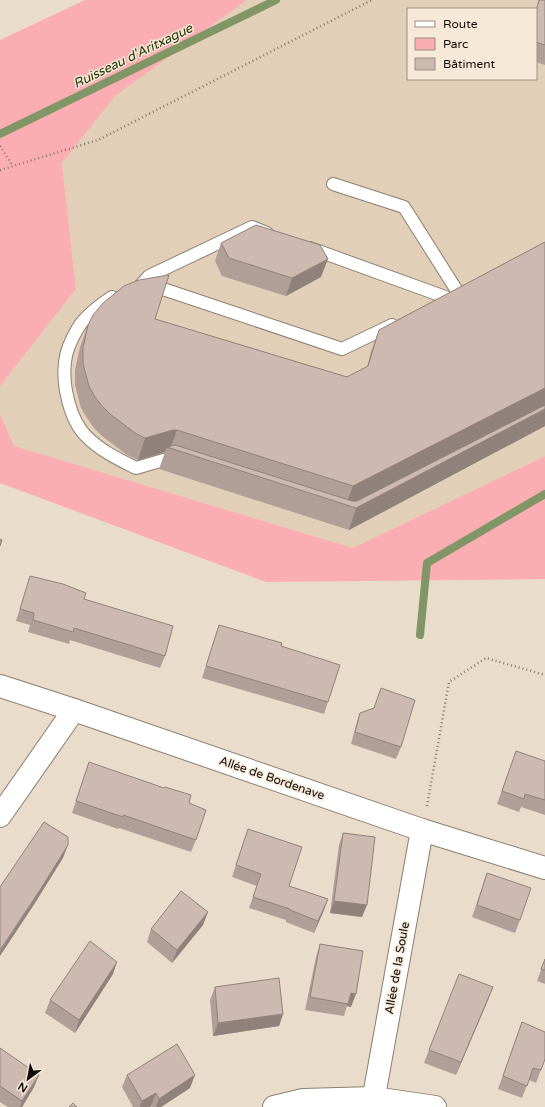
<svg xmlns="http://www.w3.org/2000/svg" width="545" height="1107" viewBox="0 0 545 1107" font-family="'Varela Round',sans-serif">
<rect width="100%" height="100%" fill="#eadccb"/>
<path fill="#e1cfb8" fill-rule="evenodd" d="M247 0H545V456L353 548 13 446 0 414V386L76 289 62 163 114 96ZM408 9H536V79H408Z"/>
<g fill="#fbaeb1">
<path d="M85 0H247L115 96 62 163 76 289 0 386V40Z"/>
<path d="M0 414 14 446 353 548 545 456V579L266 582 0 483Z"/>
</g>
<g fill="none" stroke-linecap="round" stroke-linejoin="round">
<g stroke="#809666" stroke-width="8">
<path d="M0 134 276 0"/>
<path d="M420 635 427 563 545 494"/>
</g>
<g stroke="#8a7e6e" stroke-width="14">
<g id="lane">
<path d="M333 184 404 207 459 294"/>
<path d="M310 248 448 298"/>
<path d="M140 286 149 276 252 227 267 233"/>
<path d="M148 287H157L342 349 392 325"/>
<path d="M112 297C100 305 85 316 78 328 72 338 66 351 65 362 62 385 70 421 87 437 101 451 118 459 136 468L167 459 177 462"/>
</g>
</g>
<g stroke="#8a7e6e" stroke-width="24">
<g id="street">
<path d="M0 686 74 710 422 830 545 868"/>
<path d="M0 816 74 710"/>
<path d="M274 1107 303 1100 374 1098 435 1107"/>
<path d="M372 1107 422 830"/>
</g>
</g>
<g stroke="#83796e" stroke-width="2.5" stroke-dasharray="1 3" stroke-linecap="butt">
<path d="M0 146 13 166"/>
<path d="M0 170 98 140 372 0"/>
<path d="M427 806 449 682 486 658 545 675"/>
</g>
<use href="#lane" stroke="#fff" stroke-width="12"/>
<use href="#street" stroke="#fff" stroke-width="22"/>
</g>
<g fill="#b19f97">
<path d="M539 0H545V65L536 62V9Z"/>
<path d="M545 242V426L349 530 159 469 165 452 138 460 127 455 102 436 94 428 87 418 81 408 75 385V370L80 347 88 325 155 319 347 377 367 367 371 351 379 330Z"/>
<path d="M221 243 321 277 286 296 222 276 215 261Z"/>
<path d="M30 576 84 599 165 656 160 668 70 640 69 644 28 632 30 625 16 621Z"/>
<path d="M219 625 328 702 324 714 202 678Z"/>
<path d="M381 688 401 747 396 759 351 744 356 725 360 713 374 708Z"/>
<path d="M516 751 545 761V815L521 807 519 812 497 804Z"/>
<path d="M89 762 189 803 196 840 191 852 119 828 118 829 72 813Z"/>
<path d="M248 829 289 886 324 910 314 933 286 922V920L249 908 257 886 232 877Z"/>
<path d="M343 833 362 917 330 913 339 845Z"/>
<path d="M487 873 520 920 515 933 472 917Z"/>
<path d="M203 925 172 963 147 942 151 929Z"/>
<path d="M320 944 351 1007 347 1006 344 1016 305 1010 316 957Z"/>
<path d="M545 959V984L537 981Z"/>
<path d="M113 974 75 1033 45 1013 50 1000Z"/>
<path d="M215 987 283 1014 279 1026 213 1036 210 1000Z"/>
<path d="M493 987 488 1000 456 1075 424 1063 429 1050Z"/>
<path d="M522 1022 545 1059 536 1083 529 1080 522 1098 498 1089Z"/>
<path d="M0 1048 34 1087 22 1107H8L0 1102Z"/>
<path d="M127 1075 190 1088 161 1107H152L151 1106 150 1107H133L122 1087Z"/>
</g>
<g fill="#90827b">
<path d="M328 259 321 277 286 296 292 278Z"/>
<path d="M545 388V407L349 506 346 505 353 486Z"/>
<path d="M545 409V426L349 530 356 508Z"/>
<path d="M173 430H177L170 449 167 447 165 452 138 460 145 438Z"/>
<path d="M68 845 63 858 35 903 0 956V951L40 890Z"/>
<path d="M328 899 324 910 314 933 318 921Z"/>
<path d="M334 901 367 905 362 917 330 913Z"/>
<path d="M208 912 203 925 172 963 177 950Z"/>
<path d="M117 962 113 974 75 1033 79 1020Z"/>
<path d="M493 987 488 1000 456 1075 461 1062Z"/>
<path d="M351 993 356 994 351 1007 347 1006Z"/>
<path d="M283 1014 279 1026 213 1036 218 1023Z"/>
<path d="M39 1075 34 1087 22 1107H20L22 1101Z"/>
<path d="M195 1075 190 1088 161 1107H156L159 1099Z"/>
<path d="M156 1093 151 1106 150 1107H140L142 1101Z"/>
</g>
<g fill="#ceb9b0" stroke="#90827b">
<path d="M539 0H545V45L536 42V12Z"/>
<path d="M256 225 320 245 328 259 292 278 229 258 221 243Z"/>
<path d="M545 242V388L353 486 177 430H173L145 438 135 433 110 414 102 406 95 397 89 386 83 364V348L88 325 93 315 103 303 124 286 139 280 169 275 155 319 347 377 368 366 379 330Z"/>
<path d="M545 405V409L356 508 167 447 175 445 352 501H357Z"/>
<path d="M0 539 2 540 0 546Z"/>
<path d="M30 576 63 584 86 593 84 599 173 626 165 656 74 628 73 632 33 620 34 613 20 609Z"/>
<path d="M219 625 282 643 281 646 340 665 328 702 206 666Z"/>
<path d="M381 688 415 700 401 747 355 732 360 713 374 708Z"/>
<path d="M516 751 545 761V800L525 794 524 799 502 791Z"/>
<path d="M89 762 164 788 165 787 191 795 189 803 206 810 196 840 123 815V817L76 801Z"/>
<path d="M44 822 68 837V845L40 890 0 950V887Z"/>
<path d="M248 829 302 847 289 886 328 899 318 921 290 910V909L253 897 261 874 236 865Z"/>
<path d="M343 833 375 837 367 905 334 901Z"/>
<path d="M487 873 531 888 520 920 477 905Z"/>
<path d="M181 891 208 912 177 950 151 929Z"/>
<path d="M90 941 117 962 79 1020 50 1000Z"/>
<path d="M320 944 363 951 356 994 351 993 348 1004 310 997Z"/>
<path d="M545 959V970L541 969Z"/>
<path d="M459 974 493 987 461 1062 429 1050Z"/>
<path d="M279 978 283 1014 218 1023 215 987Z"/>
<path d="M522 1022 545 1032V1059L541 1070 533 1068 527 1086 503 1076Z"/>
<path d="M177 1044 195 1075 159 1099 156 1093 142 1101 127 1075Z"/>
<path d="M0 1048 39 1075 22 1101 0 1086Z"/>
<path d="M73 1103 77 1107H69Z"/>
</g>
<g text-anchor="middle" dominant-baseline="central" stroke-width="3" stroke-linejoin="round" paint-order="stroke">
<g font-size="12" fill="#0f0b06" stroke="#f7e9d8">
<text transform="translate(272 778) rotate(19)">Allée de Bordenave</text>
<text transform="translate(397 968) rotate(-80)">Allée de la Soule</text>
</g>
<g font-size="13" font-style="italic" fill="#233807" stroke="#f7e9d8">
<text transform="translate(133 56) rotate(-26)">Ruisseau d'Aritxague</text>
</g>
</g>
<rect x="407" y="8" width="130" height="72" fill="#f7e9d8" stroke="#9a9084"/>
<rect x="415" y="21" width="20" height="6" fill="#ffffff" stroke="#9a9084"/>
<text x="443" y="28" font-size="12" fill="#0f0b06">Route</text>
<rect x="415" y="38" width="20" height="12" fill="#fbaeb1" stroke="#9a9084"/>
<text x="443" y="48" font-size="12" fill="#0f0b06">Parc</text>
<rect x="415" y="58" width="20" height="12" fill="#ceb9b0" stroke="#9a9084"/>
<text x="443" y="68" font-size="12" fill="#0f0b06">Bâtiment</text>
<g transform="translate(28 1079) rotate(212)" stroke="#f7e9d8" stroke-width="3" paint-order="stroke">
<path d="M0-3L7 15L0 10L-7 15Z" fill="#0f0b06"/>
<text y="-6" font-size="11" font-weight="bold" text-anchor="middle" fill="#0f0b06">N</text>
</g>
</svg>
